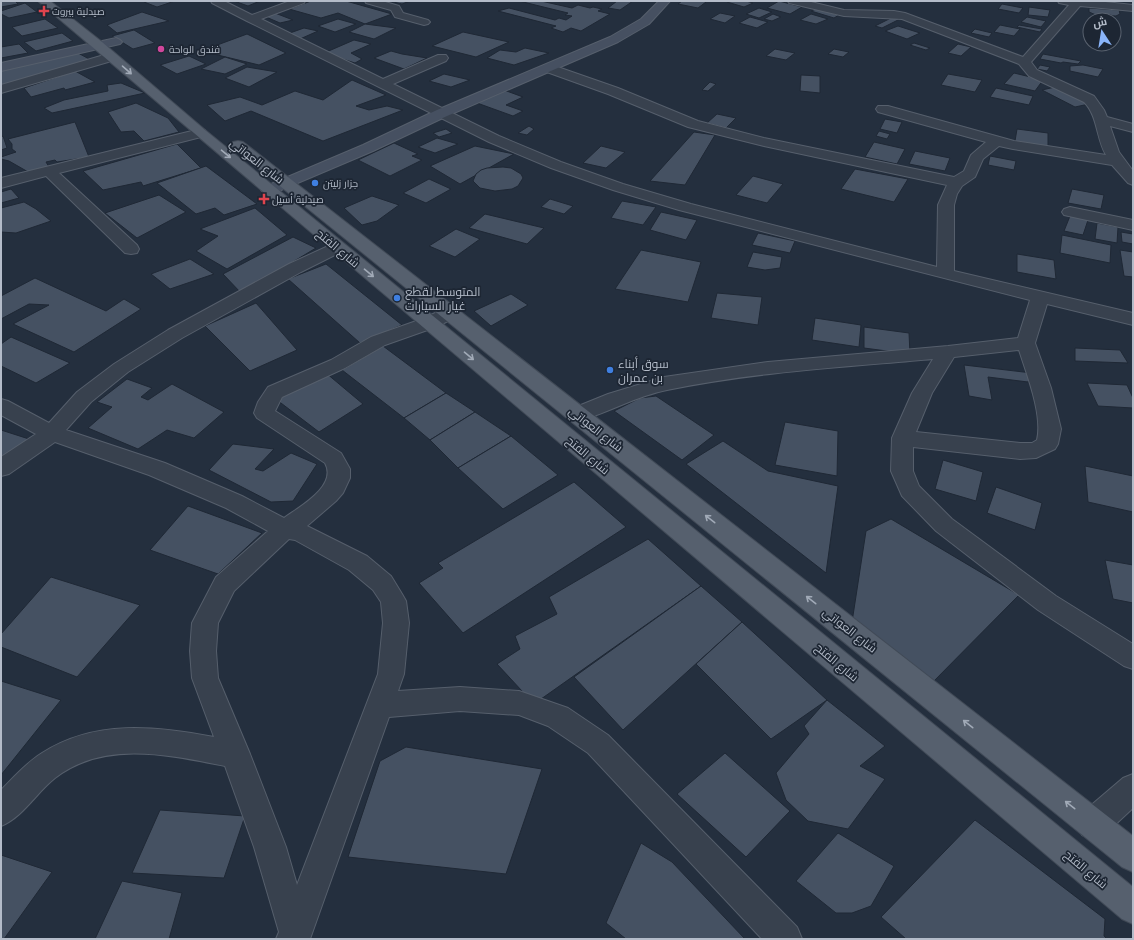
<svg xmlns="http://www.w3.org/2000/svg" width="1134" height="940" viewBox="0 0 1134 940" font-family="Inter,Cairo,sans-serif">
<rect width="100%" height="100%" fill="#242f3e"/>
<g fill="#455162" stroke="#1f2835">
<path d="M1 1H15L18 4 1 7Z"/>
<path d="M148 1H175L157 7 144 2Z"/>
<path d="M234 1H260L248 6Z"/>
<path d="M311 1H346L392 14 365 24 338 13 321 18 289 9Z"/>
<path d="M389 1H410L402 4Z"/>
<path d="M519 1H541L572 8 578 5 590 8 593 7 602 9 598 11 610 14 581 31 571 28 563 32 551 28 556 26 498 11 509 8 555 20 559 18 566 20 572 16 565 15 568 13Z"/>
<path d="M617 1H633L620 10 608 8Z"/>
<path d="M682 1H703L706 2 698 8 678 4Z"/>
<path d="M729 1H746L753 3 744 7 727 2Z"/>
<path d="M779 1 802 7 790 14 767 8Z"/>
<path d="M25 3 37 12 9 18 1 14V11Z"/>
<path d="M1002 4 1023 8 1019 13 998 9Z"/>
<path d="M1029 7 1050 10 1048 17 1028 15Z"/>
<path d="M759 8 772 12 759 18 746 14Z"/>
<path d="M1089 8 1119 10 1120 14 1116 16 1096 15 1089 12Z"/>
<path d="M816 9 839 15 834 18 811 11Z"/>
<path d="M142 12 169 21 117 33 107 25Z"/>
<path d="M275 13 293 20 280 23 266 17Z"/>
<path d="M720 13 735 16 725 23 710 19Z"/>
<path d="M773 14 781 17 772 21 764 19Z"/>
<path d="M811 14 828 19 816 24 800 20Z"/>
<path d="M895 16 902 18 882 28 875 26Z"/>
<path d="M750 17 768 22 757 28 739 23Z"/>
<path d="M1027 17 1046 21 1041 27 1021 22Z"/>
<path d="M45 19 58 28 22 36 12 27Z"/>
<path d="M338 19 356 24 335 32 318 26Z"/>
<path d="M365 24 396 28 374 39 349 32Z"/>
<path d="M1000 25 1020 29 1014 36 994 32Z"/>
<path d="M1019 25 1042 29 1040 32 1017 27Z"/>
<path d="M898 26 920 33 907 39 885 31Z"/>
<path d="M304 28 318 31 300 39 287 34Z"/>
<path d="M975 29 992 33 989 37 971 33Z"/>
<path d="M134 30 155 43 133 49 112 36Z"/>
<path d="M463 32 509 42 476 57 432 46Z"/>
<path d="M62 33 73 41 36 51 24 42Z"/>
<path d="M247 34 286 53 259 65 201 51Z"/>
<path d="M354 40 371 44 351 53 362 59 355 63 324 53Z"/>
<path d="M914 43 930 48 926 50 910 45Z"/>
<path d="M19 44 28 53 1 58V47Z"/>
<path d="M958 44 971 47 961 56 948 53Z"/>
<path d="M525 48 549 53 514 65 487 58 500 50 516 52Z"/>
<path d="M775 49 795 53 786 60 766 56Z"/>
<path d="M834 49 849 52 843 57 828 54Z"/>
<path d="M391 51 402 54 427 58 404 69 374 58Z"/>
<path d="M78 53 91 60 1 87V69Z"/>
<path d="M1043 54 1081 61 1078 64 1063 62 1061 63 1040 59Z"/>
<path d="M189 56 206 64 177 74 160 65Z"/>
<path d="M225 57 247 64 225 74 201 69Z"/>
<path d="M1040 65 1050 67 1047 71 1037 69Z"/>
<path d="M1083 65 1103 69 1098 77 1070 71V66Z"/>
<path d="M247 67 277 72 249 87 225 78Z"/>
<path d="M75 71 95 82 65 90 64 88 31 97 24 88Z"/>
<path d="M1014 73 1043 80 1035 91 1004 84Z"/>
<path d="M444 74 470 80 451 87 429 81Z"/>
<path d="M948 74 982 80 975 92 941 85Z"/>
<path d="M801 75 820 76V93L800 91Z"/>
<path d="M352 80 386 95 356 106 369 110 387 106 403 110 323 141 251 111 225 121 207 105 240 97 262 105 295 91 323 100Z"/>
<path d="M710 82 716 84 708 91 702 90Z"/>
<path d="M121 83 145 93 52 113 44 108 64 100 108 91 107 85Z"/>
<path d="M1055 87 1089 104 1075 107 1042 90Z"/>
<path d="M996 88 1033 96 1029 105 990 97Z"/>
<path d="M504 90 523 97 506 105 523 111 513 116 477 103Z"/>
<path d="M136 103 168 118 179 132 144 141 134 131 121 132 108 112Z"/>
<path d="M717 114 736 118 726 128 707 123Z"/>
<path d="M885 119 902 122 897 133 880 129Z"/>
<path d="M75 122 89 157 57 162 55 160 46 162 49 167 30 173 9 161 1 159V157L16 152 12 149V144L8 139Z"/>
<path d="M529 126 534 129 527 135 518 133Z"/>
<path d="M446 129 452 133 439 137 433 133Z"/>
<path d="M1017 129 1048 133V147L1015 141Z"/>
<path d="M879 131 890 134 887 139 876 136Z"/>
<path d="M694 132 715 135 685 185 650 181Z"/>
<path d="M3 136 7 148 1 150V137Z"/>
<path d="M437 138 458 144 435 153 418 147Z"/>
<path d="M874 142 905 149 897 164 865 157Z"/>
<path d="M394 143 418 154 412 156 422 160 390 176 358 160Z"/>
<path d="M177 144 201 168 143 186 141 182 103 190 83 171Z"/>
<path d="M475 146 514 154 460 184 430 166Z"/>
<path d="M601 146 625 152 606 168 583 163Z"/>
<path d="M915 151 950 158 945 171 909 164Z"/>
<path d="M990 156 1016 161 1014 170 988 165Z"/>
<path d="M206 166 257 204 224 215 215 208 196 214 157 183Z"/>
<path d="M503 167 511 168 521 174 523 178 518 186 512 189 495 191 480 188 473 181 476 174 481 170 487 168Z"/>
<path d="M855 169 908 179 894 202 841 189Z"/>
<path d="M753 176 783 184 767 203 736 195Z"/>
<path d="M429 179 451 189 426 203 403 193Z"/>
<path d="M11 189 19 198 1 203V192Z"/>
<path d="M1072 189 1104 195 1101 209 1068 203Z"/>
<path d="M159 195 186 212 137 238 105 213Z"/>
<path d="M372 196 399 205 377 221 362 225 344 208Z"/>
<path d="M550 199 573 206 564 214 541 207Z"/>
<path d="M622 201 656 207 643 225 611 218Z"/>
<path d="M24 202 36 209 51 221 16 233 1 232V208Z"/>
<path d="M255 208 287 235 227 269 196 251 218 236 200 229Z"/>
<path d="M661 212 697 220 686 240 650 230Z"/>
<path d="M485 214 544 228 527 244 469 228Z"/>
<path d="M1070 216 1088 220 1083 235 1064 231Z"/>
<path d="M1097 223 1118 227 1117 243 1095 239Z"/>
<path d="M456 229 480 239 455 257 429 246Z"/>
<path d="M1121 232 1133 234V244L1122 242Z"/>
<path d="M758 233 795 241 790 253 752 245Z"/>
<path d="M1062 235 1111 245 1110 263 1060 253Z"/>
<path d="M293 237 316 248 241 293 223 274Z"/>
<path d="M641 250 701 262 688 302 615 289Z"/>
<path d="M1120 250 1133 252V277L1124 276Z"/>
<path d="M753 252 782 257 780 268 765 270 747 267Z"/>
<path d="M1017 254 1054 260 1056 279 1017 272Z"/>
<path d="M190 259 214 274 170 289 151 274Z"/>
<path d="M326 264 402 325 360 343 288 279Z"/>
<path d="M35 278 106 311 124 299 141 309 74 352 13 324 49 305 29 304 1 319V296Z"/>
<path d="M717 293 762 297 758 325 711 318Z"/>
<path d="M511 294 528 305 491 326 474 311Z"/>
<path d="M256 303 297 350 250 371 205 326Z"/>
<path d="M815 318 861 325 859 347 812 340Z"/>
<path d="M864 327 909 333 910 354 864 348Z"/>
<path d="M11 337 70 363 36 383 1 366V344Z"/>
<path d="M383 346 446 393 404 418 342 370Z"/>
<path d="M1075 348 1120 350 1128 363 1075 361Z"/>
<path d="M964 365 1032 373 1028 382 988 377 992 400 969 396Z"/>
<path d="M326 373 363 404 319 432 277 400Z"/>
<path d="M127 379 152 388 141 397 148 400 172 384 224 412 194 438 167 430 138 449 88 428 112 407 97 402Z"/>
<path d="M1087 383 1127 385 1133 398V408L1098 406Z"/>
<path d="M446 393 475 412 430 440 404 418Z"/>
<path d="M656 396 714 435 682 460 614 411 640 398Z"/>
<path d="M475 412 511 436 458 468 430 440Z"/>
<path d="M785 422 838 431 837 476 775 465Z"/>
<path d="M1 430 29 439 1 458Z"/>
<path d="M511 436 558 475 503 509 458 468Z"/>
<path d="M723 441 768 471 838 486 826 573 686 464Z"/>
<path d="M233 444 274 449 255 469 263 471 291 453 317 464 293 501 271 502 209 470Z"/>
<path d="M943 460 983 472 976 501 935 489Z"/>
<path d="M1085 466 1133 476V512L1088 502Z"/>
<path d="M574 482 626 527 463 633 419 583 443 568 438 563Z"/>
<path d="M996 487 1042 503 1035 530 987 513Z"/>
<path d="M188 506 262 533 218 574 150 550Z"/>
<path d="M891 519 1019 595 931 684 852 622 866 531Z"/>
<path d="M648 539 701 586 534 704 497 664 520 649 515 636 557 614 549 597Z"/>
<path d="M1105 560 1133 565V603L1113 599Z"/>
<path d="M51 577 140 605 77 677 1 647V634Z"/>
<path d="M701 586 742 622 623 730 574 677Z"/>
<path d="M742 622 827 700 771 739 696 664Z"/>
<path d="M1 681 61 700 1 775Z"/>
<path d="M827 700 885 746 860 766 885 779 848 829 808 821 786 800 776 773 809 734 804 726Z"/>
<path d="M406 747 542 769 506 874 348 857 380 761Z"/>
<path d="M725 753 790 811 746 857 677 794Z"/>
<path d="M160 810 245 816 224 878 132 873Z"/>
<path d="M975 820 1105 919 1104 936 1107 939H906L881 917Z"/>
<path d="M838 833 894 866 871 906 852 913H836L796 881Z"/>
<path d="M641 843 672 862 745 939H626L606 923Z"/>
<path d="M1 855 52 872 4 939H1Z"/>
<path d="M122 881 182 893 169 939H95Z"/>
</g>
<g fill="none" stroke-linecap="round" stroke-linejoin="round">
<g stroke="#565f6c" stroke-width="2">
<g id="street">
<path d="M211 1H224L252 15 290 1H305L304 3 261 19 383 79 438 55H446L448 58 446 61 393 84 499 136 561 162 623 184 691 204 937 267 938 205 947 185 764 146 688 127 608 94 544 71 542 68 544 65H552L618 88 698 121 764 138 954 177 964 171 971 155 986 142 878 112 876 109 878 106H888L1014 141 1106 155C1096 138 1098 116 1084 102L1029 76 1019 64 902 19 844 16 789 3 788 1H807L844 10 894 11 905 13 1023 57 1069 5 1059 3 1058 1H1096L1133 5V11L1080 6 1031 62 1037 70 1094 96 1104 110 1107 117 1133 124V132L1110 126 1119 152 1133 171V185L1128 183 1112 165 1013 149 999 146 983 159 975 177 962 186 957 194 954 205V271L1133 313V325L1047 304 1035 343 1051 388 1061 429 1058 444 1055 449 1036 458 1020 459 913 447V471L919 486 952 519 1056 596 1133 644V669L1124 666 1038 610 936 531 902 496 891 471 892 438 912 393 933 359C844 367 754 372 667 390 636 396 608 413 578 421L571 419 568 414 571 409 608 394 664 377 768 362 948 346 1018 338 1030 300 679 210 613 190 551 168 489 142 247 21 212 3ZM1019 350C1027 375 1043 415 1037 440L1032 443H1020L916 432 932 393 954 357Z"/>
<path d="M365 1H382L399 6 403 13 428 20 430 22 428 24 424 25 395 17 391 10 366 3Z"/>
<path d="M111 53 115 54 117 57 115 60 1 93V85Z"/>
<path d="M200 129 205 130 207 133 205 136 59 173 137 245 139 249 137 253 131 254 125 253 46 176 1 188V178Z"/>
<path d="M1070 207 1133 220V230L1064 215 1062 212 1064 209Z"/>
<path d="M337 242 343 243 345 247 343 251 301 272 182 338 128 372 91 402 66 430 165 463 242 496 284 518C299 507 338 486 325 463L257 418 254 413 258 402 268 387 331 360 371 337 422 319 444 309 450 308 456 309 459 313 456 317 436 327 385 345 345 368 282 397 275 411 341 453 350 469V478L343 493 336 501 307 526 367 556 391 576 402 594 406 601 409 623 404 674 398 691 460 687 519 691 568 708 608 735 797 927 802 939H762L588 753 548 726 519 715 460 711 389 717 310 939H276L279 932 254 847 225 766C169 755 104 740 55 778 36 793 23 817 1 826V790C14 777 26 763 42 753 95 719 156 726 214 737L192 678 190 651 192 623 216 577 268 531 226 508 149 475 55 442 9 474 1 476V457L36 434 1 415V399L8 401 49 423 77 392 114 364 168 330 289 264ZM289 539 295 540 349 570 373 590 381 602 383 623 378 674 297 885 286 847 250 754 218 678 216 651 218 623 234 591Z"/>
<path d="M1133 774V808L1104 835 1093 839 1082 835 1078 824 1082 813 1123 778Z"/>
</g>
</g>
<g stroke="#565f6c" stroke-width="2">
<g id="secondary">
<path d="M659 1H670L649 24 618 42 447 116 373 151 274 193 269 195 264 193 261 190 264 187 363 145 437 110 610 37 641 19Z"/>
<path d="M116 38 120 40 122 42 120 44 1 71V63Z"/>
</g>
</g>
<g stroke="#414a57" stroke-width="2">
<g id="primary">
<path d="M38 1H50L102 42 205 130 1133 887V924L1122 919Z"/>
<path d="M238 141 243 142 1133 836V872L1122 867 233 148 231 145 233 142Z"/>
</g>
</g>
<use href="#street" fill="#38414e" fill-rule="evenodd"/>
<use href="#secondary" fill="#465061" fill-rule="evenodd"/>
<use href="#primary" fill="#56606e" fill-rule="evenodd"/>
</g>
<defs><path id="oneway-shaft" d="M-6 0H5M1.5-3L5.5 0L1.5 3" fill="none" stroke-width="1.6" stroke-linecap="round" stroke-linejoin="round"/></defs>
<g stroke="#a1aab7">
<use href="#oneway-shaft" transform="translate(127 70) rotate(41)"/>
<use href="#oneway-shaft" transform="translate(226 154) rotate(40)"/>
<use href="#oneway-shaft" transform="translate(369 273) rotate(40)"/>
<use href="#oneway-shaft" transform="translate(469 356) rotate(40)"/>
<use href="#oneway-shaft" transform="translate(710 519) rotate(-142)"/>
<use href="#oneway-shaft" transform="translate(811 600) rotate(-142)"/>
<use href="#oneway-shaft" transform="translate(968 724) rotate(-142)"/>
<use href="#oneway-shaft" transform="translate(1070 805) rotate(-142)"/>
</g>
<g fill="#e0444e" stroke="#1d2633" stroke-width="1.5">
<path d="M42 5h4v4h4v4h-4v4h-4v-4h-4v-4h4z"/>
<path d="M262 193h4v4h4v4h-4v4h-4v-4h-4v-4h4z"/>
</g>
<circle fill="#d1479c" stroke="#1d2633" stroke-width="1.5" cx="161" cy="49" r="4"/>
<g fill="#3f7fe0" stroke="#1d2633" stroke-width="1.5">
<circle cx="315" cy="183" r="4"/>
<circle cx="397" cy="298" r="4"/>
<circle cx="610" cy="370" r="4"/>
</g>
<g text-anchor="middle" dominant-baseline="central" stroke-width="3.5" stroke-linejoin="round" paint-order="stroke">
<g font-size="10" fill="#b4bcc9" stroke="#1d2633" text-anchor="start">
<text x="52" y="11">صيدلية بيروت</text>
<text x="169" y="49">فندق الواحة</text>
<text x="323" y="183">جزار زليتن</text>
<text x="272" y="199">صيدلية أسيل</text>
</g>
<g font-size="12" fill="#b4bcc9" stroke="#1d2633">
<text transform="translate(257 161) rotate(38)">شارع العواتي</text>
<text transform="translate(338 248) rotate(40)">شارع الفتح</text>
<text transform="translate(596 429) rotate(38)">شارع العواتي</text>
<text transform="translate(588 455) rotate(40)">شارع الفتح</text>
<text transform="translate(850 630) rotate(38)">شارع العواتي</text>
<text transform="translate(837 662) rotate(40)">شارع الفتح</text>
<text transform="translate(1086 869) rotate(40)">شارع الفتح</text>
</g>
<g font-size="12" fill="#b4bcc9" stroke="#1d2633" text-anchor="start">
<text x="405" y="291">المتوسط لقطع<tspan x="405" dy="14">غيار السيارات</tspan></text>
<text x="618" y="363">سوق أبناء<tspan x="618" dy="14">بن عمران</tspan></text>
</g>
</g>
<rect width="1134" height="940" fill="none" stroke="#b4bcc9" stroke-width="4"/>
<g transform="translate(1102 32) rotate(348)"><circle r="19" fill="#1d2633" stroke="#59626f"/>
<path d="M0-3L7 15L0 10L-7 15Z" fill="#8ab4f8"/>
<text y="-6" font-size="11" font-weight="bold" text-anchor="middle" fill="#b4bcc9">ش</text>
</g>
</svg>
